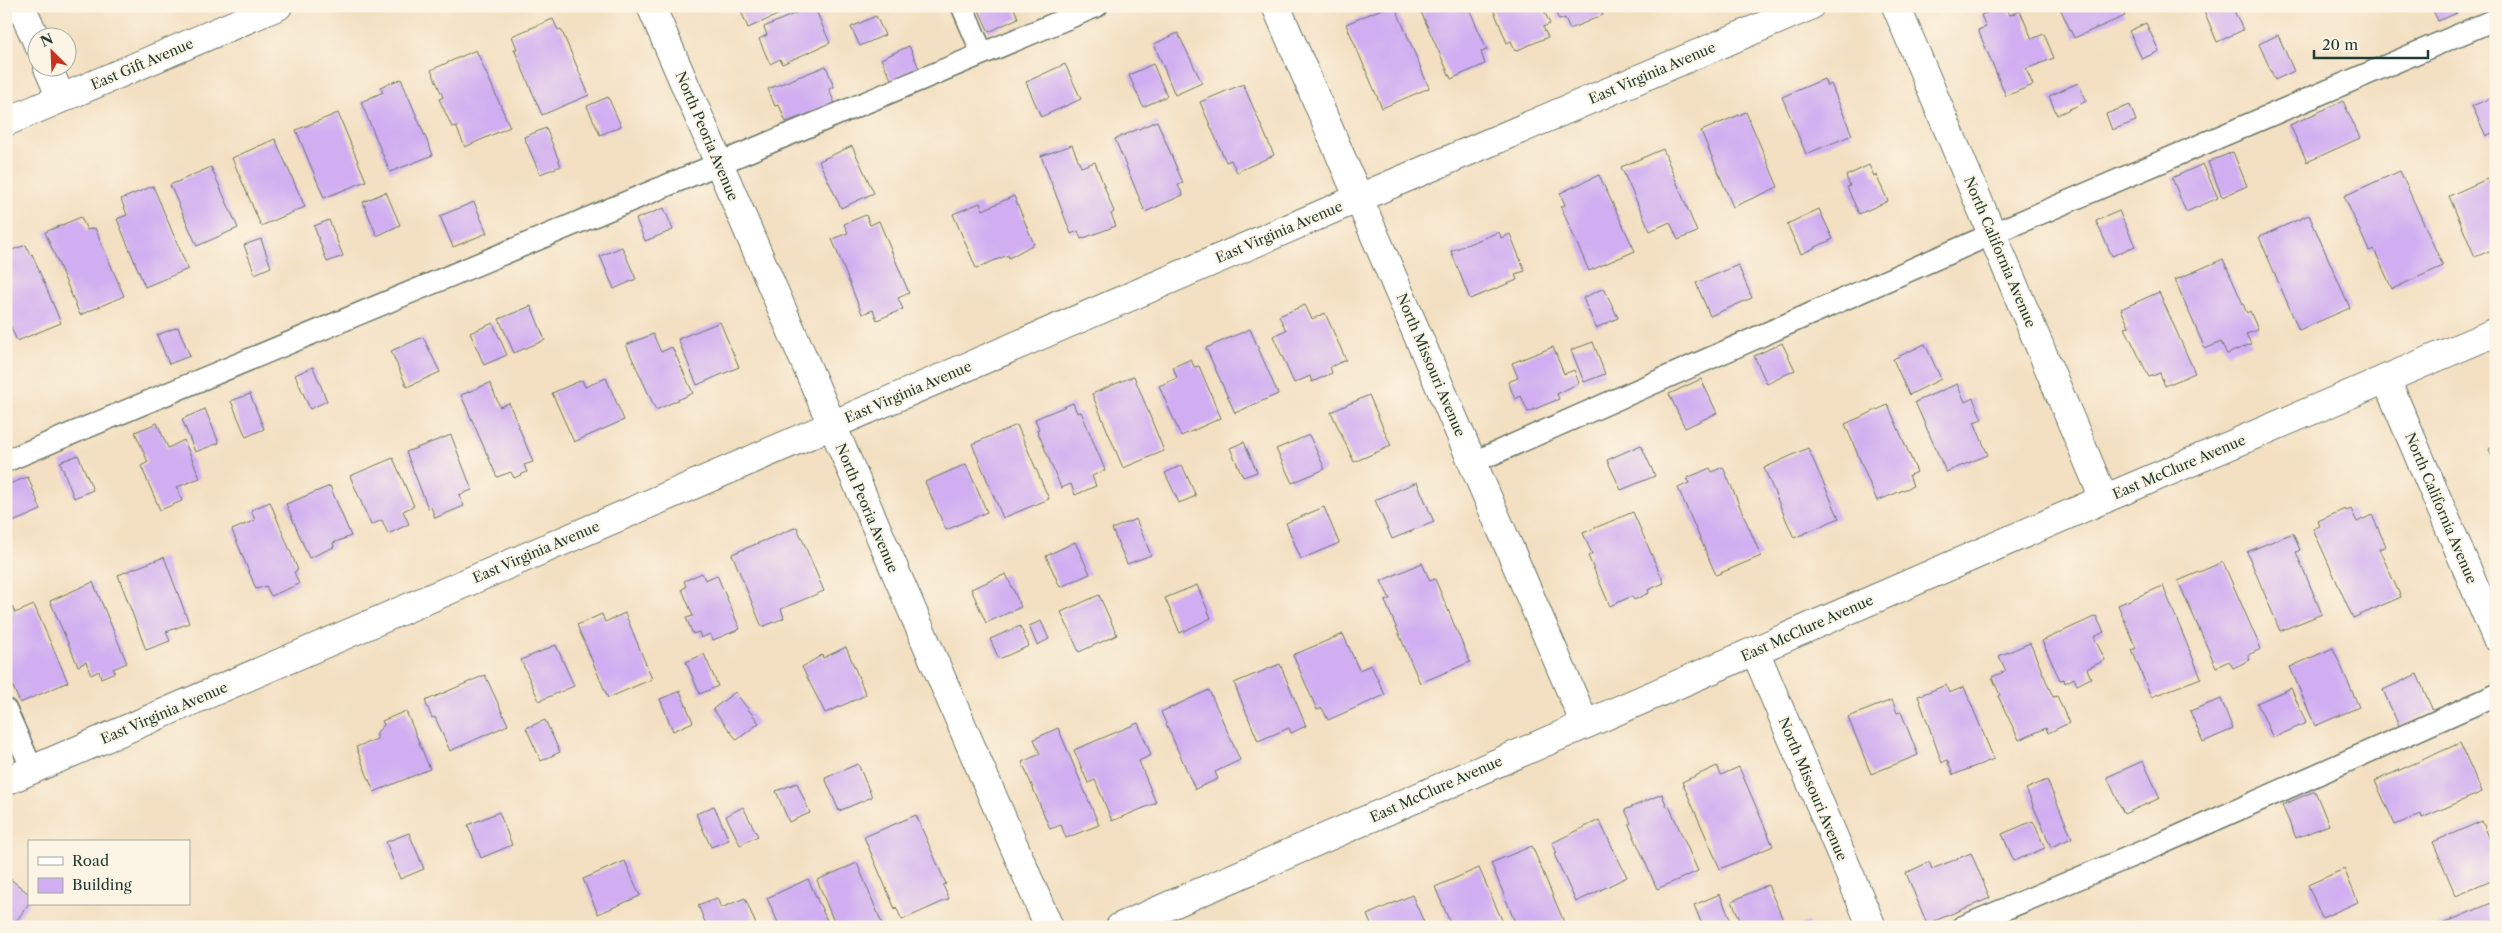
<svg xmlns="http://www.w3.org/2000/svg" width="2502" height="933" viewBox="0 0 2502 933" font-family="'Libre Caslon Text',serif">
<rect width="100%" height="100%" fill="#fcf5e5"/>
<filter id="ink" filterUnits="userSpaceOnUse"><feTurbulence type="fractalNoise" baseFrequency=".02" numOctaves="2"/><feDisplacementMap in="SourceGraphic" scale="10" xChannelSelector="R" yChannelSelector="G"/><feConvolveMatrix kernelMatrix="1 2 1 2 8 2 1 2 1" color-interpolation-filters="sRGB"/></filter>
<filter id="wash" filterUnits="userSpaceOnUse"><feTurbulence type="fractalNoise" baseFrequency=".0096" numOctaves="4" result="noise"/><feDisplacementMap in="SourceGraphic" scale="20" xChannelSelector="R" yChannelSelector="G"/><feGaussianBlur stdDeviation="1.12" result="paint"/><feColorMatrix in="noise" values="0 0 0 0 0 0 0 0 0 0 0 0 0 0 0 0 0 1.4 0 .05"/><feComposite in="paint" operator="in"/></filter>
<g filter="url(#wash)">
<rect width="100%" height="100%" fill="#f3dfc1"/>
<g id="blocks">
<g fill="#d0aef1">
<path d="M739 6H798L748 28Z"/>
<path d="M812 6H814L830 43 782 64 780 59 770 64 759 39 767 35 764 27Z"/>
<path d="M977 6H1013L1018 18 989 32Z"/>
<path d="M1389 6H1395L1429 88 1382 108 1346 24Z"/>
<path d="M1434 6H1468L1487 50 1481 52 1485 64 1451 79 1421 12Z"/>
<path d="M1492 6H1542L1550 24 1543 27 1548 37 1515 51 1511 41 1507 43Z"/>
<path d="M1553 6H1599L1603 15 1570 29 1565 18 1559 20Z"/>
<path d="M2002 6H2006L2010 15 2020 11 2032 39 2044 34 2054 58 2026 69 2033 85 2006 96 1978 30 1986 27 1981 15Z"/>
<path d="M2059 6H2120L2125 16 2074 38Z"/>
<path d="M2202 6H2232L2243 30 2217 42Z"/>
<path d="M2431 6H2454L2457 13 2438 21Z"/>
<path d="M876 16 885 35 860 46 851 27Z"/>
<path d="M553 19 558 30 561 29 589 95 542 115 514 49H517L512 36Z"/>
<path d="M2146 23 2159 51 2142 59 2129 31Z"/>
<path d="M1178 33 1202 83 1175 95 1154 44Z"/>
<path d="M2278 35 2294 71 2275 80 2259 44Z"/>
<path d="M909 46 919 68 892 81 881 59Z"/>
<path d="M476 50 510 127 465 147 456 126 452 127 439 99 443 97 431 70Z"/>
<path d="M1065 64 1081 99 1041 117 1026 82Z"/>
<path d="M1153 64 1167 96 1143 107 1129 75Z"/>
<path d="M826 66 834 87 829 89 835 104 786 122 779 105 775 106 768 89Z"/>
<path d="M401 79 433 155 390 172 361 102 383 92 380 87Z"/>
<path d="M1824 79 1827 86 1831 84 1852 135 1806 154 1782 97Z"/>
<path d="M2078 83 2087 101 2057 115 2049 96Z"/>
<path d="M1243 84 1274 155 1237 172 1231 160 1226 162 1200 102Z"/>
<path d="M608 97 621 126 600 135 587 106Z"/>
<path d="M2491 98 2496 108V131L2486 136 2472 106Z"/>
<path d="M2343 101 2360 138 2307 162 2290 125Z"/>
<path d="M2130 105 2136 121 2112 130 2106 114Z"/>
<path d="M1746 112 1778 187 1733 207 1701 131Z"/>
<path d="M338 113 366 181 324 198 296 130Z"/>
<path d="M1157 121 1183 183 1178 185 1183 195 1145 212 1115 139Z"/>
<path d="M546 128 561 166 540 174 524 137Z"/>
<path d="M275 139 305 207 261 226 232 158Z"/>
<path d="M1072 145 1081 167 1095 162 1114 212 1111 214 1116 226 1081 239 1078 231 1071 234 1041 156Z"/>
<path d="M852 146 874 193 841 208 819 161Z"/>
<path d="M1663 149 1697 232 1678 240 1670 222 1650 231 1621 167Z"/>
<path d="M2233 152 2247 186 2222 197 2208 162Z"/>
<path d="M2203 164 2218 198 2186 212 2172 178Z"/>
<path d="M1869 165 1874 176 1876 175 1888 201 1859 214 1847 187 1850 186 1846 176Z"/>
<path d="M211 167 238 228 197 246 170 185Z"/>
<path d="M2400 171 2443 266 2392 289 2374 249 2369 251 2344 196Z"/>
<path d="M1599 175 1635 251 1589 271 1561 207 1565 205 1560 193Z"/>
<path d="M2487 179 2496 199V248L2475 257 2449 196Z"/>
<path d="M153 186 188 269 145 287 117 219 127 215 121 199Z"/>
<path d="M386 192 400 225 377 236 363 202Z"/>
<path d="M1014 196 1034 244 1009 258 1008 255 976 268 953 214 980 203 983 210Z"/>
<path d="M474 202 487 233 453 247 440 216Z"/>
<path d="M664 208 673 230 645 241 636 219Z"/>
<path d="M1819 209 1833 239 1801 254 1787 224Z"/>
<path d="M2119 211 2135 246 2112 256 2096 221Z"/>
<path d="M866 215 870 225 879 221 909 293 898 298 903 309 877 320 873 310 862 314 832 239 848 233 844 224Z"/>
<path d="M2309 215 2350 308 2299 330 2259 237Z"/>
<path d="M81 217 87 230 95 228 124 296 80 315 45 232Z"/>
<path d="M329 220 343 256 327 262 314 226Z"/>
<path d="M1499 232 1501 238 1510 234 1525 271 1515 274 1517 280 1470 299 1451 251Z"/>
<path d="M261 239 271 267 255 274 244 245Z"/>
<path d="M26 245 30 255 32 254 61 323 17 341 6 316V252Z"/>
<path d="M622 247 636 279 614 289 600 256Z"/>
<path d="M2223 259 2247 313 2250 311 2258 330 2246 334 2251 344 2227 354 2221 342 2205 349 2175 280Z"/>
<path d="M1738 265 1752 298 1710 316 1696 283Z"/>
<path d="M1604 288 1618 318 1596 328 1583 298Z"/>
<path d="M2159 292 2195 373 2165 386 2160 373 2149 377 2125 328 2129 327 2121 309Z"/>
<path d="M1305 305 1312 319 1325 313 1346 360 1330 367 1332 373 1312 382 1310 376 1294 383 1273 336 1286 330 1279 316Z"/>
<path d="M531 306 545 340 514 353 499 319Z"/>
<path d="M720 322 739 367 697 385 678 339Z"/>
<path d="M493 323 507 355 484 365 470 333Z"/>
<path d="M178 327 190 356 169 364 157 335Z"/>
<path d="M1250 329 1278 394 1235 413 1206 348Z"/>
<path d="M653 334 661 352 672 347 693 393 656 410 626 345Z"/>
<path d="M423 337 440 372 407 387 391 351Z"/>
<path d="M1593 342 1605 374 1584 382 1571 350Z"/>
<path d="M1782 343 1795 370 1767 384 1754 356Z"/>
<path d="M1925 344 1941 379 1909 395 1893 359Z"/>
<path d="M1553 347 1564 374 1574 370 1579 383 1557 394 1559 399 1528 412 1521 396 1515 399 1508 382 1518 378 1512 363Z"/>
<path d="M1191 359 1194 367 1199 366 1221 418 1181 436 1159 386 1177 378 1173 367Z"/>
<path d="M313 367 327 401 310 409 295 375Z"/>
<path d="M1134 376 1164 451 1123 468 1092 394Z"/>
<path d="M606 378 624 420 574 442 552 393 582 380 585 387Z"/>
<path d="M1701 379 1717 413 1685 428 1669 394Z"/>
<path d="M490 383 500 407 509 403 533 462 524 465 527 472 514 478 511 472 497 477 461 395Z"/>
<path d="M1957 384 1965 402 1973 398 1982 419 1974 422 1988 455 1946 472 1915 402Z"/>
<path d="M250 394 264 429 246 437 231 401Z"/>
<path d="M1369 395 1391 446 1354 462 1331 412Z"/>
<path d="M1073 403 1077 413 1081 412 1105 470 1092 476 1096 486 1075 495 1071 484 1061 488 1037 430 1039 429 1035 419Z"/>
<path d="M1888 405 1917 472 1909 475 1913 486 1877 501 1845 424Z"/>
<path d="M205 409 219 443 195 452 182 419Z"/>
<path d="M157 423 168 448 184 440 200 478 177 487 182 501 160 510 141 466 148 462 135 432Z"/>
<path d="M1017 425 1049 499 1003 518 972 444Z"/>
<path d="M451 435 472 490 459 495 464 506 435 518 431 507 428 508 406 452Z"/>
<path d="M1309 435 1325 469 1292 483 1276 449Z"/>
<path d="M1244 442 1257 472 1243 477 1230 448Z"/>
<path d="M1641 445 1655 476 1621 490 1607 460Z"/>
<path d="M2496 446V466L2489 449Z"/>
<path d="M1808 448 1839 518 1794 538 1764 468Z"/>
<path d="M78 455 93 490 74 498 60 462Z"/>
<path d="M393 458 414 506 403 511 409 524 388 534 382 520 371 525 350 476Z"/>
<path d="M966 464 987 512 946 530 925 482Z"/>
<path d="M1182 465 1196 496 1179 503 1165 473Z"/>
<path d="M1723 467 1761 556 1716 575 1678 488 1689 483 1687 478 1710 468 1712 472Z"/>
<path d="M28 477 41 510 8 524 6 485Z"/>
<path d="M1417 482 1434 522 1392 539 1375 500Z"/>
<path d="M330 486 351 536 333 543 334 547 309 558 286 504Z"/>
<path d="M270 502 298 570 294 572 299 584 271 596 266 586 256 589 232 530 255 520 251 510Z"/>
<path d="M1324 507 1339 543 1301 559 1286 523Z"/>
<path d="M2345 509 2346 511 2351 509 2357 522 2372 515 2386 546 2379 549 2401 597 2353 618 2313 529 2320 526 2318 521Z"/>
<path d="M1633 512 1664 583 1648 590 1649 593 1634 600 1632 596 1610 606 1588 556 1592 554 1583 533Z"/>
<path d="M1136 519 1151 555 1127 564 1112 529Z"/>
<path d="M797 527 824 591 781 609 784 618 762 627 732 554Z"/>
<path d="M2293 533 2300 550 2296 552 2322 614 2280 631 2247 552Z"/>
<path d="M1075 542 1090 574 1060 587 1046 556Z"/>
<path d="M164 557 189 623 166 632 170 641 146 650 118 575Z"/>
<path d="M2223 562 2261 649 2248 655 2250 660 2233 668 2229 661 2216 667 2178 581Z"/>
<path d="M1422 563 1430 581 1435 579 1470 662 1420 683 1385 601 1390 599 1381 581Z"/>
<path d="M702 573 705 580 717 575 740 629 713 640 710 634 701 638 699 632 693 634 686 618 693 616 682 589 686 587 684 581Z"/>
<path d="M1006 574 1021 607 986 623 971 589Z"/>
<path d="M93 582 127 663 113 669 115 672 101 678 99 671 91 675 86 662 78 666 50 601Z"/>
<path d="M1197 585 1211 618 1180 633 1165 598Z"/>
<path d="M2163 586 2201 678 2151 697 2132 650 2136 648 2118 605Z"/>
<path d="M1099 595 1117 635 1079 652 1061 612Z"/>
<path d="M34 605 68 682 20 703 6 671V609L12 606 15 613Z"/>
<path d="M625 613 652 679 608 698 577 625 602 614 605 622Z"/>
<path d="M2096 616 2104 632 2094 637 2105 660 2087 669 2091 678 2077 685 2074 678 2065 683 2064 679 2060 680 2042 641Z"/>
<path d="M1041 621 1049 639 1037 645 1029 626Z"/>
<path d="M1020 626 1029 646 999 659 990 639Z"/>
<path d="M1343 634 1359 670 1371 665 1385 695 1328 720 1322 708 1317 710 1293 655Z"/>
<path d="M2030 643 2053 697 2057 696 2069 723 2048 733 2046 728 2019 740 1998 696 2000 695 1992 677 2006 671 1999 656Z"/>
<path d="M556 645 574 686 539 701 521 660Z"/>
<path d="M846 647 866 695 825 713 802 667 822 655 823 658Z"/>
<path d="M2333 648 2359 707 2315 726 2290 667Z"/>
<path d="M704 654 718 686 700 694 686 662Z"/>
<path d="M1280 664 1306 726 1291 733 1289 728 1258 741 1234 683Z"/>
<path d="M2417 674 2433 711 2399 726 2383 690Z"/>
<path d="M485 675 508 725 450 751 435 717 432 718 425 701Z"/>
<path d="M1946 685 1949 693 1964 687 1994 759 1953 775 1947 760 1942 763 1918 696Z"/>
<path d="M2291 688 2306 723 2273 738 2257 703Z"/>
<path d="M1209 690 1240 760 1215 772 1218 779 1195 789 1161 712Z"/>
<path d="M680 691 693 722 673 731 660 699Z"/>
<path d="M735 692 759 723 737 740 713 709Z"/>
<path d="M2221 699 2233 729 2203 742 2190 711Z"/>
<path d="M1892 700 1897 713 1901 712 1918 755 1871 774 1848 717Z"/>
<path d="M406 711 430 769 374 792 356 747 377 739V732L384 725 382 721Z"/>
<path d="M545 720 560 752 541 761 526 728Z"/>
<path d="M1138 723 1151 755 1139 761 1156 803 1112 821 1095 780 1088 783 1074 750Z"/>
<path d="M1058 728 1099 825 1066 838 1061 825 1050 829 1022 762 1040 754 1034 739Z"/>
<path d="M2460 743 2482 792 2422 818 2421 814 2395 825 2375 781Z"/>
<path d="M2143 761 2160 798 2124 814 2107 777Z"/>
<path d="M858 764 872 797 839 811 825 778Z"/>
<path d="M1717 766 1721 775 1739 767 1773 846 1720 869 1682 782Z"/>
<path d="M2047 780 2072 838 2051 847 2026 789Z"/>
<path d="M797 783 810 813 789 822 776 791Z"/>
<path d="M2315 791 2329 825 2296 838 2282 805Z"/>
<path d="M1662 794 1667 807 1669 806 1698 871 1657 889 1629 825 1631 823 1625 810Z"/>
<path d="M714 806 729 840 711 847 696 814Z"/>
<path d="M743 807 758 836 740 845 726 816Z"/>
<path d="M499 812 512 845 481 858 468 825Z"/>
<path d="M916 815 946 884 943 885 949 899 902 920 896 907 895 909 864 837Z"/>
<path d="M1599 820 1627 877 1576 902 1554 854 1557 853 1552 843Z"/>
<path d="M2033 821 2045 848 2014 861 2002 834Z"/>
<path d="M2482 821 2496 853V879L2456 896 2433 842Z"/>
<path d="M409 833 424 869 400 879 386 842Z"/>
<path d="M1532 846 1566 927H1517L1491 863Z"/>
<path d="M1971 853 1990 898 1927 924 1906 873 1929 862 1932 869Z"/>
<path d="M625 861 640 896 598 914 583 879Z"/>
<path d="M857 863 883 926 880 927H836L817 880Z"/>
<path d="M1479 868 1505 927H1452L1435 887Z"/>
<path d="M2344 869 2358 902 2322 918 2308 885Z"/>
<path d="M8 877 29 894V903L12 927H6Z"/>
<path d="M808 879 830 927H780L767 898Z"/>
<path d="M1768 885 1784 922 1773 927H1743L1732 901Z"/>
<path d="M1720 894 1733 927H1703L1694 905Z"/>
<path d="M1412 895 1426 927H1372L1367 915Z"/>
<path d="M717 898 721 908 745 898 757 927H707L698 905Z"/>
<path d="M2496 901V927H2435Z"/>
<path d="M1808 922 1810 927H1796Z"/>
</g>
</g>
</g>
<g filter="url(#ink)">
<use href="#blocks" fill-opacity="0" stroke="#697665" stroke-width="1"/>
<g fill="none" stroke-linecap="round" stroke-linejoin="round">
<g stroke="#697665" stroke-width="24">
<g id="service">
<path d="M962 6 982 53"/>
<path d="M6 461 1097 6"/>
<path d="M1472 463 1992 234 2496 19"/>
<path d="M6 710 32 769"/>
<path d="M1962 927 2163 843 2496 695"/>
</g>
</g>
<g stroke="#697665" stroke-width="30">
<g id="minor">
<path d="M21 6 38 44"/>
<path d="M651 6 1049 927"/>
<path d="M1276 6 1585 724"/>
<path d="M1896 6 2104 499"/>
<path d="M48 68 61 98"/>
<path d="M6 122 278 6"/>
<path d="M2386 379 2496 637"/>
<path d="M1755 651 1872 927"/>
<path d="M6 781 1359 198 1810 6"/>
</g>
</g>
<g stroke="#697665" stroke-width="30">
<path id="tertiary" d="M1120 927 2104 499 2496 332"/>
</g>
<use href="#service" stroke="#fff" stroke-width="21"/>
<use href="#minor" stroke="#fff" stroke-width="28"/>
<use href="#tertiary" stroke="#fff" stroke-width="28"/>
</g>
</g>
<g text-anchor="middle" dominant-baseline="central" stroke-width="4" stroke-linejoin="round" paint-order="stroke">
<g font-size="14" fill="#1f3d34" stroke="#fcf5e5">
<text transform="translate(142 64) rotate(-23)">East Gift Avenue</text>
<text transform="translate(1652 73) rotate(-23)">East Virginia Avenue</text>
<text transform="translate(707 136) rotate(67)">North Peoria Avenue</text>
<text transform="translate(1279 232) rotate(-23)">East Virginia Avenue</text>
<text transform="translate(2000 252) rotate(67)">North California Avenue</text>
<text transform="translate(1431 365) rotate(67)">North Missouri Avenue</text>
<text transform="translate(908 392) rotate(-23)">East Virginia Avenue</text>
<text transform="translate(2179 467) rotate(-23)">East McClure Avenue</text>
<text transform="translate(867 508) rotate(67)">North Peoria Avenue</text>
<text transform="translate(2441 508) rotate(67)">North California Avenue</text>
<text transform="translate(536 552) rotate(-23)">East Virginia Avenue</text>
<text transform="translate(1807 628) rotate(-24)">East McClure Avenue</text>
<text transform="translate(164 713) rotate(-23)">East Virginia Avenue</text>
<text transform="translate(1436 789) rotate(-24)">East McClure Avenue</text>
<text transform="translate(1813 789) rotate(67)">North Missouri Avenue</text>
</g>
</g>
<rect width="2502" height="933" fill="none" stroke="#fcf5e5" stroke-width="25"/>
<rect x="28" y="840" width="162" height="65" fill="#fcf5e5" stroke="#a4ab9e"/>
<rect x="38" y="857" width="25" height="8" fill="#ffffff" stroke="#a4ab9e"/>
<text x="72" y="866" font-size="15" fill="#1f3d34">Road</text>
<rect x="38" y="878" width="25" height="15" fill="#d0aef1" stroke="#a4ab9e"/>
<text x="72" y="890" font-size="15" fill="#1f3d34">Building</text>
<g transform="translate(52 52) rotate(336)"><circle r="24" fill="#fcf5e5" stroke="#a4ab9e"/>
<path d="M0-4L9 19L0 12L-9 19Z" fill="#c8321e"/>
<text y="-8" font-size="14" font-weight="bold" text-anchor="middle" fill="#1f3d34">N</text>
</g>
<path d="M2314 50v8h114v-8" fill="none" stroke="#1f3d34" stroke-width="2.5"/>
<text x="2322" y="50" font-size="15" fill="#1f3d34" stroke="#fcf5e5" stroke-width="4" paint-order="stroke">20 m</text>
</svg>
